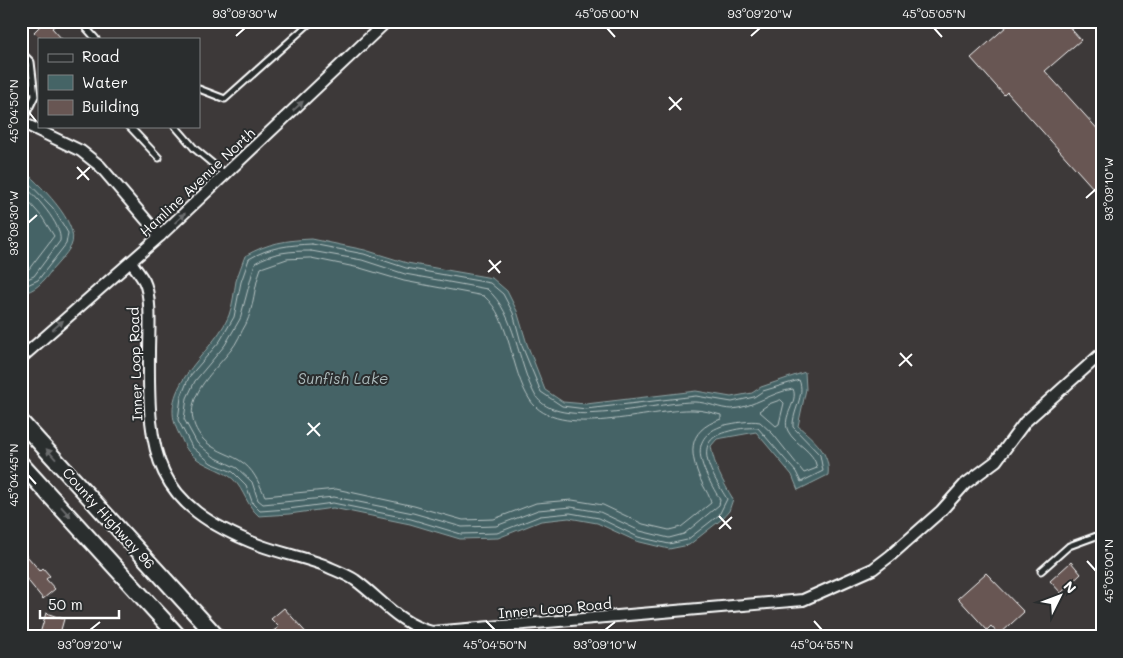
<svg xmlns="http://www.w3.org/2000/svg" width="1123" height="658" viewBox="0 0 1123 658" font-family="Mali,sans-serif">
<rect width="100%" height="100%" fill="#3d3939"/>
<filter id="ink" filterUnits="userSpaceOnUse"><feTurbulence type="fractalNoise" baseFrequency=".02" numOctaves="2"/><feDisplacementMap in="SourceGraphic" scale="10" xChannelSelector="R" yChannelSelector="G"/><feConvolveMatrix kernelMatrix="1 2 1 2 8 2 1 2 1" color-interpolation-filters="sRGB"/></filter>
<g filter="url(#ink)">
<g fill="#456466" stroke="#8fa2a3">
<path d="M21 168C37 182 82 224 71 246 66 255 58 263 51 271 44 281 35 292 21 293Z"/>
<path d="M312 239 365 250 407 263 492 278 507 291 517 311 527 344 545 390 563 402 586 404 696 391 731 397 752 393 761 387 805 372 806 389 798 426C813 439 831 453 828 475L798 490 792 475 756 432 717 439 711 446C714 466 723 482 733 499L729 511 722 519 689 545 669 549 636 541 597 523 569 518 541 521 498 538 460 539 410 524 333 508 289 514 259 516C246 505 245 491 233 479 222 469 201 466 188 451 184 446 182 439 179 434 154 386 214 354 229 315 233 304 234 292 236 281 239 272 242 264 245 256 267 243 287 240 312 239Z"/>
</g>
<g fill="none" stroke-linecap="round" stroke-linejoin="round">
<g stroke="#b5c1c2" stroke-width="1">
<path d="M21 175 53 208 68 233 66 244 38 280 21 288"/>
<path d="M21 183C34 194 63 225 60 241L34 276 21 282"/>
<path d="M21 193 42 217 54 236 29 269 21 274"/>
<path d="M312 244 364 254 406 268 490 283 503 294 513 313 522 346 541 392 562 406 586 409 696 396 732 402 754 397 763 391 799 380C806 395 792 411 793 427L820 455 823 471 801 482 796 472 758 428C747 427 736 429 726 432 689 442 714 477 727 499L719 515 687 540 669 544 638 537 599 518 570 513 540 516 497 533 461 534 411 519 333 503 288 509 260 511 253 504 246 485 233 472 211 463 192 447 178 420 181 397 189 377 220 341 234 317 241 282 249 259C269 247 289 245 312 244Z"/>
<path d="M311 251 362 260 405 274 487 289C516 314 517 362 535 395 557 433 657 401 695 402 707 402 720 409 732 409 754 407 772 392 793 389 799 402 781 416 788 431 795 445 814 450 817 468L804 473 773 434 760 422C749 420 735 423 725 425 682 438 705 473 720 500L719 505 684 534 669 538 640 531 600 512 571 507 538 510 496 526 462 527 413 513 334 497 263 504 258 500 252 482 237 468 214 457 197 443 184 419 187 398 195 381 225 345 240 319 255 263C272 252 291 251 311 251Z"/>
<path d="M311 258 360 268 404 281 484 296C511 319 510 370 530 400 558 442 651 408 694 410 703 410 713 413 721 415V419C685 431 689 455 703 485 706 491 710 496 711 503L681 527 669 530 643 524 603 505 572 500 536 503 494 519 463 520 414 506 336 489 265 496C258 482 254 469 239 460 227 453 213 450 203 439 174 405 211 375 231 350 237 343 241 332 246 324 254 307 254 286 261 268L287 259Z"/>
<path d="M781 400 784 403 779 424 776 426 759 411 769 404Z"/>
</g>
</g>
<g fill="#685653" stroke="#fff">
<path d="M45 21H60L52 28 62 39H41L34 32Z"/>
<path d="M1003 21H1064L1081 40 1045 71 1102 134V198L1007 92 1004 95 971 58 1007 26Z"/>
<path d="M21 549 40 571 43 568 50 576 46 579 55 589 43 599 21 572Z"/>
<path d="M1071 562 1081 574 1061 593 1050 581Z"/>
<path d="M986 573 1024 612 999 635 991 626 987 630 958 598Z"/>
<path d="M284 608 310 637H277L272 632 279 627 271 619Z"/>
<path d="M46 613 64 619 59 637H39Z"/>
</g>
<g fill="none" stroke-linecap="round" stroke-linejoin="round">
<g stroke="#fff" stroke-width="9">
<g id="lane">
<path d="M80 21 96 39"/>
<path d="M21 52 31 62 35 96 22 123"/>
<path d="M21 83 33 87"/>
<path d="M199 89 225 99 312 21"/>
<path d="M21 104 27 93 33 87"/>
<path d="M129 126 159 158"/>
<path d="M175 126 195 149 225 174"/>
<path d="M1041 571 1069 546 1102 534"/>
</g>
</g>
<g stroke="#fff" stroke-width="14">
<g id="street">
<path d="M21 122 81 151 100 166 160 236"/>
<path d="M131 262C135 268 140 274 144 281 152 297 149 333 149 352 148 456 153 504 259 545 280 553 303 557 324 565 334 570 346 574 355 580 380 598 400 625 432 632L803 600 873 569 890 556 941 511 965 484 996 461 1025 422 1102 353"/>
<path d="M21 358 160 236 387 21"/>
</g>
</g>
<g stroke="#fff" stroke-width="19">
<g id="primary">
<path d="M21 422 217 637"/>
<path d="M21 464 179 637"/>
</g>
</g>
<use href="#lane" stroke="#2a2d2e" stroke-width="5"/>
<use href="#street" stroke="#2a2d2e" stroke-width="10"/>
<use href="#primary" stroke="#2a2d2e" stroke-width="15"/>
</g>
<defs><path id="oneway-solid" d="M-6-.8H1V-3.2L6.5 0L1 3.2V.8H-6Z" transform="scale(1.25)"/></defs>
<g fill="#6a6c6d">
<use href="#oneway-solid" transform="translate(298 106) rotate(-43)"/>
<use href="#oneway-solid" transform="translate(180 218) rotate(-43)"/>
<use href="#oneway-solid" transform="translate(58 325) rotate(-41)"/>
<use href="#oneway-solid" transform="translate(51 454) rotate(-132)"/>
<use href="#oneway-solid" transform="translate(66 512) rotate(48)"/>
</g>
</g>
<path fill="none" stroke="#fff" stroke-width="2" d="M607 28 615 37M934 28 942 37M236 36 245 28M751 36 760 28M669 97 681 110M669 110 682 98M28 111 36 121M77 167 89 180M77 179 90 167M1086 198 1096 189M28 223 37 215M489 260 500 273M488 272 501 261M900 353 912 366M899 366 912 354M308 423 320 436M307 435 320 423M28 475 36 484M719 516 731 529M719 529 732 517M1087 561 1096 571M486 621 495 630M814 621 822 630M90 630 100 622M605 630 615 622"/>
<g text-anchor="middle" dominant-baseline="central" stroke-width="4" stroke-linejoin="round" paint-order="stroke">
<g font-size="14" fill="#fff" stroke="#2a2d2e">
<text transform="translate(197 182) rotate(-43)">Hamline Avenue North</text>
<text transform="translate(135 364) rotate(-92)">Inner Loop Road</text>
<text transform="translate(109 518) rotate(48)">County Highway 96</text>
<text transform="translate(555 608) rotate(-5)">Inner Loop Road</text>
</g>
<g font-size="15" font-style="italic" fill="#abb9ba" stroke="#2a2d2e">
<text x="343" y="378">Sunfish Lake</text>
</g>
</g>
<rect width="1123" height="658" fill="none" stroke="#2a2d2e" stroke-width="55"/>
<rect x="38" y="38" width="162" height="90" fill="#2a2d2e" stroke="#7f8182"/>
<rect x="48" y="54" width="25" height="8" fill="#2a2d2e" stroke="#7f8182"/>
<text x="82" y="62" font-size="15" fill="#ffffff">Road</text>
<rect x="48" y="75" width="25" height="15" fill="#456466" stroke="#7f8182"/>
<text x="82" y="88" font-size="15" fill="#ffffff">Water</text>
<rect x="48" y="100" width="25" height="15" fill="#685653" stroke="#7f8182"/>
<text x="82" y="112" font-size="15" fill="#ffffff">Building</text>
<g transform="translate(1060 596) rotate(48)" stroke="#2a2d2e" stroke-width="4" paint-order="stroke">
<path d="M0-4L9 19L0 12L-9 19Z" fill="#ffffff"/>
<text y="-8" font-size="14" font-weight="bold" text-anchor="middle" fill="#ffffff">N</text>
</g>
<path d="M40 610v8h79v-8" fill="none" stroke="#ffffff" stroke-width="2.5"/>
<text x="48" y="610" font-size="15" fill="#ffffff" stroke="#2a2d2e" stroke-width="4" paint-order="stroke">50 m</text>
<rect x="28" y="28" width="1068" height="602" fill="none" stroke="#fff" stroke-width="2"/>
<g font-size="12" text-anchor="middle" fill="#fff">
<text x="245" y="18">93°09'30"W</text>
<text x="607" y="18">45°05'00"N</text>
<text x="760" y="18">93°09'20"W</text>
<text x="934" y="18">45°05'05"N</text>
<text transform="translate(14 111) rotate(-90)" y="4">45°04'50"N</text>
<text transform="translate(1109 189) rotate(-90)" y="4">93°09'10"W</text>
<text transform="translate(14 223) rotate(-90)" y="4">93°09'30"W</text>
<text transform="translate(14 475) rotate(-90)" y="4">45°04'45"N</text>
<text transform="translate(1109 571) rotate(-90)" y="4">45°05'00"N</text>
<text x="90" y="649">93°09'20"W</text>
<text x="495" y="649">45°04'50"N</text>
<text x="605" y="649">93°09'10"W</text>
<text x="822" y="649">45°04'55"N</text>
</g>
</svg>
